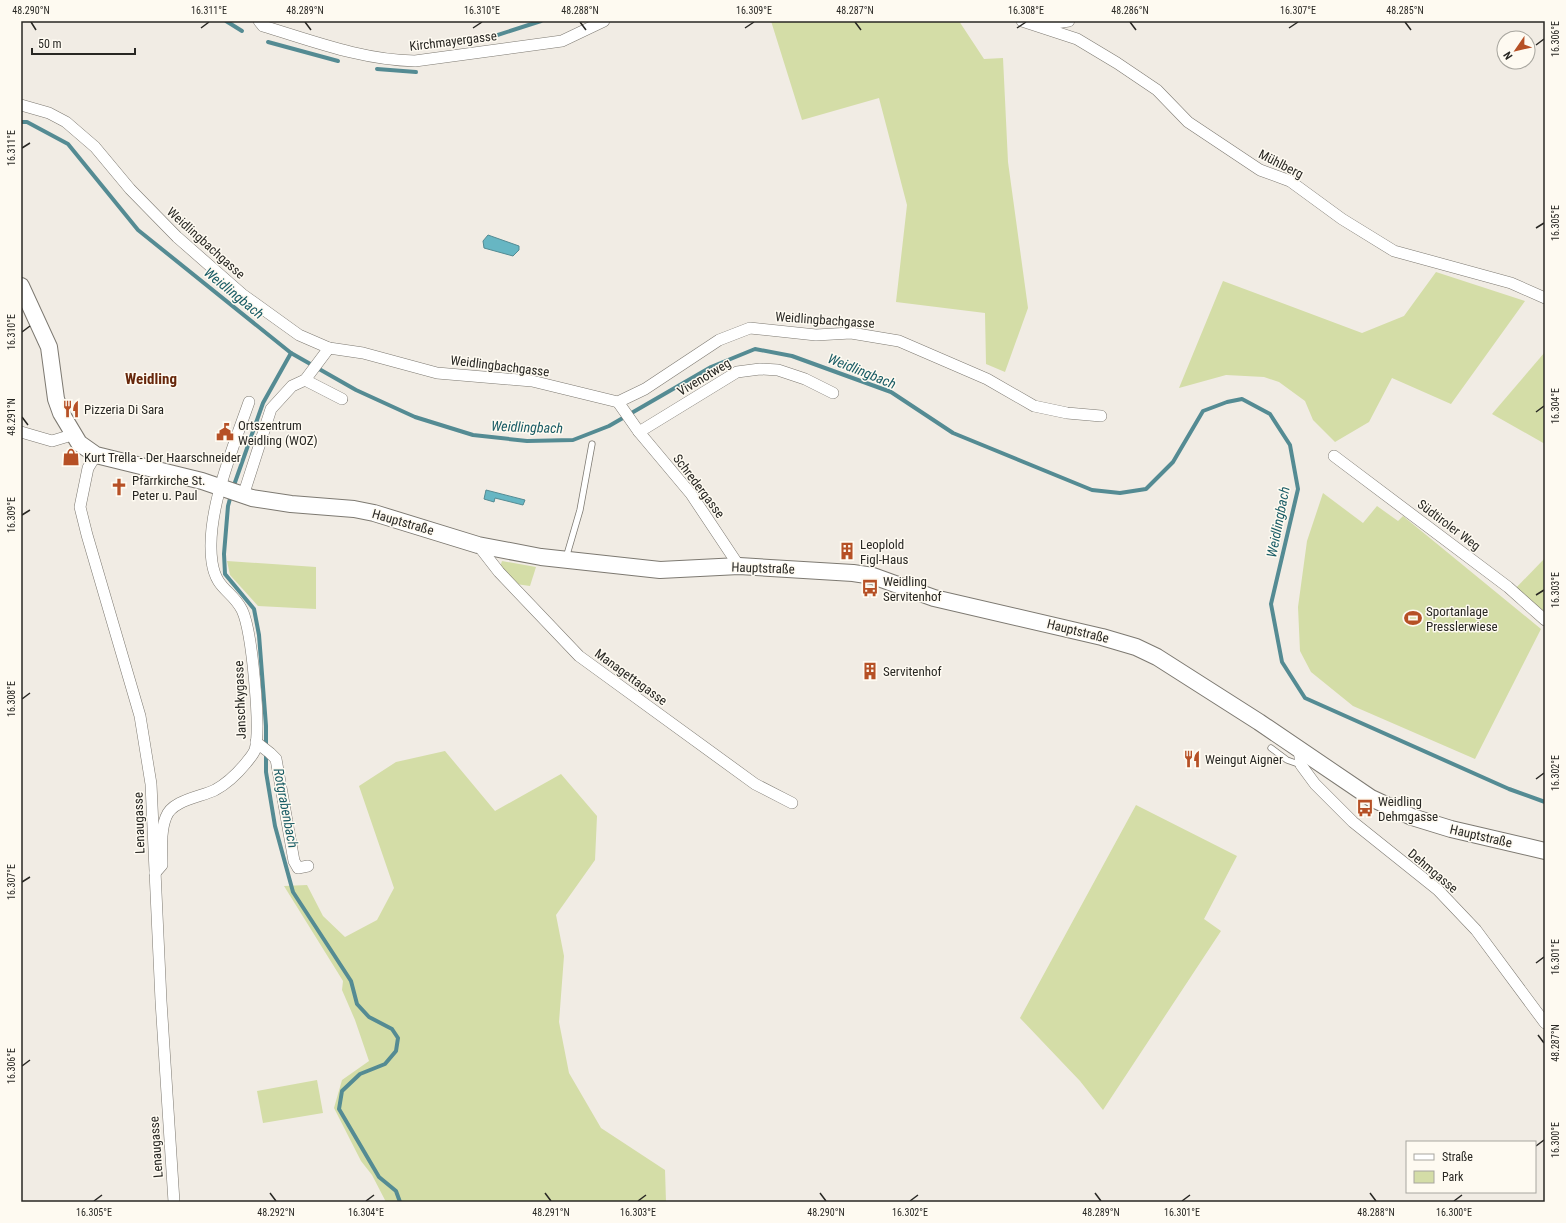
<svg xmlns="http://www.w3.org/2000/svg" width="1566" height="1223" viewBox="0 0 1566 1223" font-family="'Roboto Condensed',sans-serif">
<rect width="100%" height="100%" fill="#f1ece4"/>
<g fill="#d4dda7">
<path d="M771 21H959L984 59 1003 58 1008 162 1028 308 1005 372 986 364 985 313 896 302 907 205 879 98 802 120Z"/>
<path d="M1436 272 1525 301 1451 404 1392 378 1369 422 1335 442 1313 420 1305 401 1279 382 1264 377 1226 375 1179 388 1223 281 1362 333 1404 316Z"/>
<path d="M1545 352V444L1492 414Z"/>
<path d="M1323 493 1363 523 1377 506 1398 521 1403 516 1541 629 1475 759 1353 706 1311 672 1300 651 1298 607 1307 541Z"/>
<path d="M1545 558V618L1513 591Z"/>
<path d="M227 561 316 567V609L258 606 230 575Z"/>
<path d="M502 561 536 567 530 586 516 584 500 567Z"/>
<path d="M445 751 495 811 561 774 597 816 595 860 556 915 564 956 559 1022 569 1073 601 1128 665 1170 666 1202H386L372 1175 361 1161 334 1108 342 1080 369 1061 355 1020 342 990 343 981 284 886 307 885 323 916 345 937 377 920 394 888 359 786 396 762Z"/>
<path d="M1136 805 1237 856 1204 919 1221 931 1103 1110 1080 1081 1020 1018Z"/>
<path d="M317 1080 323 1113 263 1123 257 1091Z"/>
</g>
<g fill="#67b6c3" stroke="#548b93">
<path d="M488 235 519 246V250L513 256 484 248 483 241Z"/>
<path d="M486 490 525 500 523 505 495 498 494 502 484 499Z"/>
</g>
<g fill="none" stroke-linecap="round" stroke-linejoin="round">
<g stroke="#548b93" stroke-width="4">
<path d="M226 21 242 31"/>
<path d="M479 41 541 21"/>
<path d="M268 42 338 61"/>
<path d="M377 69 416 72"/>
<path d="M21 122H27L68 144 138 230 291 353 356 390 415 417 473 435 527 441 573 440 609 426 711 367 755 349 792 356 891 392 953 433 1092 490 1120 493 1146 489 1173 462 1203 411 1227 402 1242 399 1270 414 1290 445 1298 489 1271 604 1282 662 1305 698 1509 789 1545 802"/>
<path d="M233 488 263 403 291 353"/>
<path d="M231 495 228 506 224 554 225 574 254 609 259 635 266 726V772L275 826 293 892 351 981 357 1004 369 1017 392 1029 398 1038 396 1051 385 1064 360 1074 342 1091 339 1109 379 1177 396 1191 400 1202"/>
</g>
<g stroke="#7d7971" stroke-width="7">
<g id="lane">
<path d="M566 558 580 510 592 444"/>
<path d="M1271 748 1287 760 1301 765"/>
</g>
</g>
<g stroke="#7d7971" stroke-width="12">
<g id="street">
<path d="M259 21 263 26C313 41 362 60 415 61L562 41 604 21"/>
<path d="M1022 21 1077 39 1117 63 1157 90 1188 122 1260 170 1290 181 1342 219 1394 251 1511 283 1545 298"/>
<path d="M1042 25 1069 21"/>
<path d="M21 105 49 113 66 122 95 147 130 189 177 237 242 294 299 335 329 348 363 353 437 373 532 381 618 402 645 389 719 340 750 328 816 335 851 333 899 341 987 379 1034 406 1067 413 1101 416"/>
<path d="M305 380 342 399"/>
<path d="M618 402 639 432 691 494 739 566"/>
<path d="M21 432 52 441 72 435"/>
<path d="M639 432 737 372 760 369 778 370 805 379 833 393"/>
<path d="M96 455 88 468 80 507 87 535 140 716 151 784 161 1001 174 1202"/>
<path d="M1334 456 1508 587 1545 620"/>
<path d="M243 496 271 409 292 386 305 380 329 348"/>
<path d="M478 545 499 572 579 656 755 784 792 803"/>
<path d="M256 742 270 753 276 759 294 861 298 868 308 866"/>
<path d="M1299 749 1301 765 1315 784 1353 822 1438 890 1476 930 1545 1023"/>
<path d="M155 873 162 865C162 849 160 832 166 817 172 800 201 797 215 790 228 783 237 774 246 763 249 759 253 755 255 750 261 728 252 631 242 610 232 590 216 590 212 562 205 514 233 448 249 402"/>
</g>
</g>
<g stroke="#7d7971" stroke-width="18">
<path id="secondary" d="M21 286 49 347 56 399 61 413 79 443 96 455 202 481 252 498 291 504 354 509 374 513 478 545 541 557 660 570 739 566 853 573 873 576 934 598 1102 637 1136 647 1157 657 1259 722 1371 798 1412 817 1451 829 1545 851"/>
</g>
<use href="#lane" stroke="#fff" stroke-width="5.5"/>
<use href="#street" stroke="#fff" stroke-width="11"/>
<use href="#secondary" stroke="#fff" stroke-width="16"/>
</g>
<path fill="none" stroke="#282723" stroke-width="1.5" d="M31 22 36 30M305 22 311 30M580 22 586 30M855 22 861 30M1130 22 1136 30M1405 22 1411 30M201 28 209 22M473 28 482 22M745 28 754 22M1017 28 1026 22M1289 28 1298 22M1536 45 1544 39M22 148 30 143M1536 228 1544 223M22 332 30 326M1536 412 1544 406M22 417 28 425M22 515 30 510M1536 595 1544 590M22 699 30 693M1536 779 1544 773M22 882 30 877M1536 963 1544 957M1538 1035 1544 1043M22 1066 30 1060M1536 1146 1544 1140M270 1193 276 1201M545 1193 551 1201M820 1193 826 1201M1095 1193 1101 1201M1370 1193 1376 1201M94 1201 102 1195M366 1201 374 1195M638 1201 646 1195M910 1201 918 1195M1182 1201 1190 1195M1454 1201 1462 1195"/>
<defs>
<g id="restaurant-bare" transform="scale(1.38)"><path d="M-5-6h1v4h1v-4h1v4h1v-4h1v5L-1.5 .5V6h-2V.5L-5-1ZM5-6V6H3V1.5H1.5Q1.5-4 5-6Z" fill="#b65025" stroke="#fefaf1" stroke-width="2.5" paint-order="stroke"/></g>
<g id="civic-bare" transform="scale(1.38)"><path d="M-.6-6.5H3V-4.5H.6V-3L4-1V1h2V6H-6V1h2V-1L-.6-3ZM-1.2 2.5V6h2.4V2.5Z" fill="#b65025" stroke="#fefaf1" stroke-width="2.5" paint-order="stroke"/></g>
<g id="shop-bare" transform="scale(1.38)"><path d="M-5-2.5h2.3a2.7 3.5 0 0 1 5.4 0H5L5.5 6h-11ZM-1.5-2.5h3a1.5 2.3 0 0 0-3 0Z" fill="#b65025" stroke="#fefaf1" stroke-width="2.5" paint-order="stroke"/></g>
<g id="church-bare" transform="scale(1.38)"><path d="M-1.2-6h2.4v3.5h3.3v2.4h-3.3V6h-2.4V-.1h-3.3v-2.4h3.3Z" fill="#b65025" stroke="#fefaf1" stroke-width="2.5" paint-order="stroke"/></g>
<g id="building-bare" transform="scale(1.38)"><path d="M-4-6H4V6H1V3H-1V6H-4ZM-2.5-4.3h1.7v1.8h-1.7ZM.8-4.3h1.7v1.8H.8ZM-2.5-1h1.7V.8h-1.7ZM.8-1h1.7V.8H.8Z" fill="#b65025" stroke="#fefaf1" stroke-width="2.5" paint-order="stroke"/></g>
<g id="bus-bare" transform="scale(1.38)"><path d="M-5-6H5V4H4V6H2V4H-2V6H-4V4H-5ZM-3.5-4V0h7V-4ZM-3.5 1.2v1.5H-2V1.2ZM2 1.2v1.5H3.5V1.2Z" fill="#b65025" stroke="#fefaf1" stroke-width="2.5" paint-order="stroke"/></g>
<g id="stadium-bare" transform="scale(1.38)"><path d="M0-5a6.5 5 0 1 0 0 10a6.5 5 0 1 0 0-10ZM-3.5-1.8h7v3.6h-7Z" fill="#b65025" stroke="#fefaf1" stroke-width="2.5" paint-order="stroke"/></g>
</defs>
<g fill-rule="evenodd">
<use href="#restaurant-bare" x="71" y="409"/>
<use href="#civic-bare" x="225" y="432"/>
<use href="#shop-bare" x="71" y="457"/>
<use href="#church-bare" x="119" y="487"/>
<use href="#building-bare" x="847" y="551"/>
<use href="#bus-bare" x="870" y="588"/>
<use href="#stadium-bare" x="1413" y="618"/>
<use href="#building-bare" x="870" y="671"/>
<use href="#restaurant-bare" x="1192" y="759"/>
<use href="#bus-bare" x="1365" y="808"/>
</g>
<g text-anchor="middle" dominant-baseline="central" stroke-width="3" stroke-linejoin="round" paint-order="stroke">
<g font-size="13" fill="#282723" stroke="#fefaf1">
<text transform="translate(453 41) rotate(-7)">Kirchmayergasse</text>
<text transform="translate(1281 164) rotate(27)">Mühlberg</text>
<text transform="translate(206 243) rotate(42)">Weidlingbachgasse</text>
<text transform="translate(825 320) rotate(4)">Weidlingbachgasse</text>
<text transform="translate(500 366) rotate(7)">Weidlingbachgasse</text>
<text transform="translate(704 377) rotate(-31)">Vivenotweg</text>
<text transform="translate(699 486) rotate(53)">Schredergasse</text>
<text transform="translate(403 522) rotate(16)">Hauptstraße</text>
<text transform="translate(1449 525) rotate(37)">Südtiroler Weg</text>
<text transform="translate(763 568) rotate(2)">Hauptstraße</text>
<text transform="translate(1078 631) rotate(14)">Hauptstraße</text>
<text transform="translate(631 677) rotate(36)">Managettagasse</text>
<text transform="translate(240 700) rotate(-92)">Janschkygasse</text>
<text transform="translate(139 823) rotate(-92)">Lenaugasse</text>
<text transform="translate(1481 836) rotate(13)">Hauptstraße</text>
<text transform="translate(1433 871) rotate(40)">Dehmgasse</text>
<text transform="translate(156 1147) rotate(-94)">Lenaugasse</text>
</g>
<g font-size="13" fill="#282723" stroke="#fefaf1" text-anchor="start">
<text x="84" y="409">Pizzeria Di Sara</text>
<text x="238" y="425">Ortszentrum<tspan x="238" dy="15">Weidling (WOZ)</tspan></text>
<text x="84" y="457">Kurt Trella - Der Haarschneider</text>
<text x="132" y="480">Pfarrkirche St.<tspan x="132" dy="15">Peter u. Paul</tspan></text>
<text x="860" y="544">Leoplold<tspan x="860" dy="15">Figl-Haus</tspan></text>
<text x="883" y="581">Weidling<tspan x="883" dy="15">Servitenhof</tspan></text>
<text x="1426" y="611">Sportanlage<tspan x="1426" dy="15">Presslerwiese</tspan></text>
<text x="883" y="671">Servitenhof</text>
<text x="1205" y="759">Weingut Aigner</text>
<text x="1378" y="801">Weidling<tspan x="1378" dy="15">Dehmgasse</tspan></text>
</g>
<g font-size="14" font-style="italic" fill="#185b64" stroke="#fefaf1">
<text transform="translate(234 293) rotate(39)">Weidlingbach</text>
<text transform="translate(862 371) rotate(22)">Weidlingbach</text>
<text transform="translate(527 427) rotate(2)">Weidlingbach</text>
<text transform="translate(1278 522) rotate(-79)">Weidlingbach</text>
<text transform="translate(286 808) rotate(79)">Rotgrabenbach</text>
</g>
<g font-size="15" font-weight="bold" fill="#67270b" stroke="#fefaf1">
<text x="151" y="379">Weidling</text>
</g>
</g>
<rect width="1566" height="1223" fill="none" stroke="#fefaf1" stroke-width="44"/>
<rect x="1406" y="1141" width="130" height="52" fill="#fefaf1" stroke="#a8a69f"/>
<rect x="1414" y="1154" width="20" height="6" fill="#ffffff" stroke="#a8a69f"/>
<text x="1442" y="1161" font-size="12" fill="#282723">Straße</text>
<rect x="1414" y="1171" width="20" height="12" fill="#d4dda7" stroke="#a8a69f"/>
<text x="1442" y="1181" font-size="12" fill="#282723">Park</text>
<g transform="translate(1516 50) rotate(236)"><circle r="19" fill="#fefaf1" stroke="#a8a69f"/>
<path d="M0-3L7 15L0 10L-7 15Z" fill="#b65025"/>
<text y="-6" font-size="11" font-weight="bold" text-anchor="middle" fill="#282723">N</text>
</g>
<path d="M32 48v6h103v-6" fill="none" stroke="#282723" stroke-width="2"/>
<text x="38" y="48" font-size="12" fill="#282723" stroke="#fefaf1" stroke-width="3" paint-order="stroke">50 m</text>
<rect x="22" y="22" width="1522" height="1179" fill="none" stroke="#282723" stroke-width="1.5"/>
<g font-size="10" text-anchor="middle" fill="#282723">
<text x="31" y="14">48.290°N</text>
<text x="209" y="14">16.311°E</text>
<text x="305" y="14">48.289°N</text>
<text x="482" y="14">16.310°E</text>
<text x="580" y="14">48.288°N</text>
<text x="754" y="14">16.309°E</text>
<text x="855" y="14">48.287°N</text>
<text x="1026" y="14">16.308°E</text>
<text x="1130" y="14">48.286°N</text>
<text x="1298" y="14">16.307°E</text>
<text x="1405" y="14">48.285°N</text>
<text transform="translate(1555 39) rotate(-90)" y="4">16.306°E</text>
<text transform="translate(11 148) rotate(-90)" y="4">16.311°E</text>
<text transform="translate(1555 223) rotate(-90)" y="4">16.305°E</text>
<text transform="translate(11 332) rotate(-90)" y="4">16.310°E</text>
<text transform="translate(1555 406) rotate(-90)" y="4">16.304°E</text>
<text transform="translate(11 417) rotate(-90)" y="4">48.291°N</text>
<text transform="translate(11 515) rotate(-90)" y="4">16.309°E</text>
<text transform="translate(1555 590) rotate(-90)" y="4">16.303°E</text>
<text transform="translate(11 699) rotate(-90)" y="4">16.308°E</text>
<text transform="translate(1555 773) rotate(-90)" y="4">16.302°E</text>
<text transform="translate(11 882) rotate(-90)" y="4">16.307°E</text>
<text transform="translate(1555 957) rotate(-90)" y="4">16.301°E</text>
<text transform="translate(1555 1043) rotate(-90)" y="4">48.287°N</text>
<text transform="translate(11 1066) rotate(-90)" y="4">16.306°E</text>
<text transform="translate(1555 1140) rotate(-90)" y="4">16.300°E</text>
<text x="94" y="1216">16.305°E</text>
<text x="276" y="1216">48.292°N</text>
<text x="366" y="1216">16.304°E</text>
<text x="551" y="1216">48.291°N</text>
<text x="638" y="1216">16.303°E</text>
<text x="826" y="1216">48.290°N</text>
<text x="910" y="1216">16.302°E</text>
<text x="1101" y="1216">48.289°N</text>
<text x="1182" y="1216">16.301°E</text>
<text x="1376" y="1216">48.288°N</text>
<text x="1454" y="1216">16.300°E</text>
</g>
</svg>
